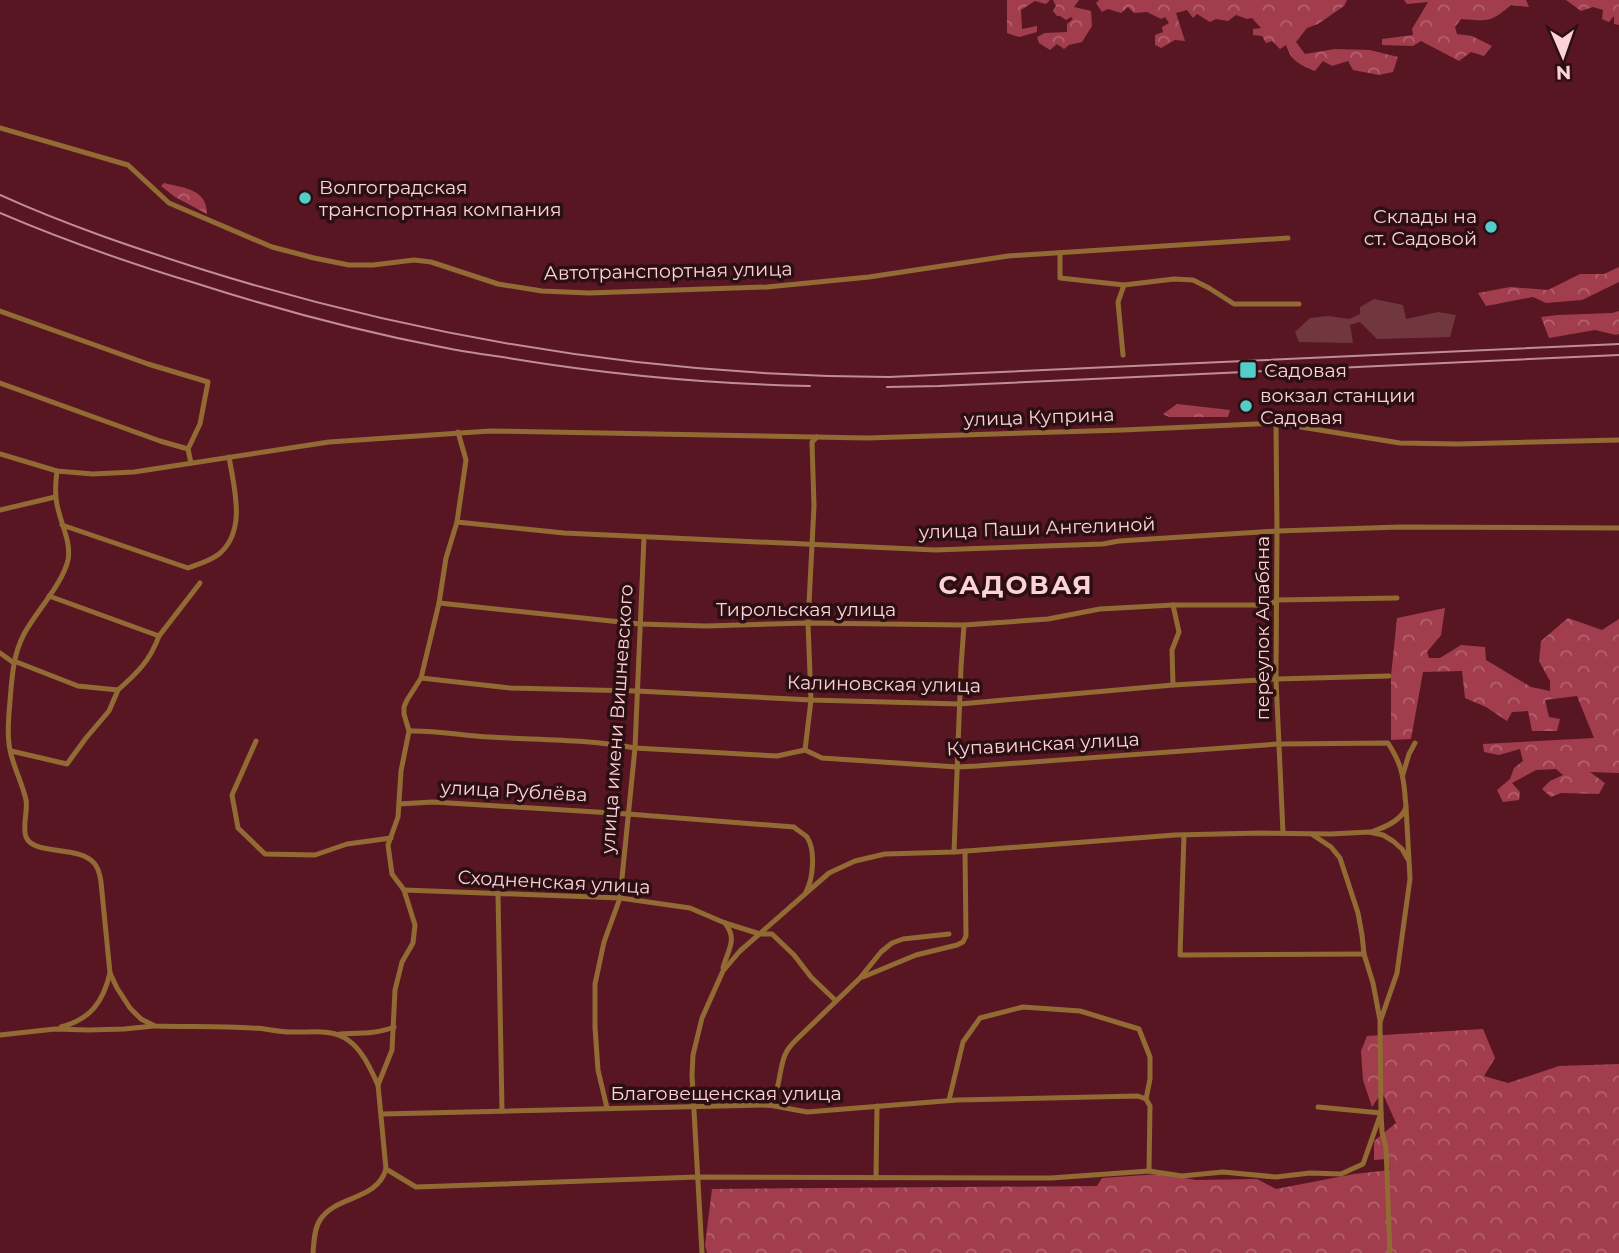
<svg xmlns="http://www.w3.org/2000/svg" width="1619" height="1253" viewBox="0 0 1619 1253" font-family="Montserrat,sans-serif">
<defs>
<pattern id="forest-crowns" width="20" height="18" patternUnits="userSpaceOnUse" patternTransform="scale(1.75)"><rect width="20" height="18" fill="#a23d4e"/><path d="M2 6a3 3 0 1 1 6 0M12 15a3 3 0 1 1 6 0" fill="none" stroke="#b4616f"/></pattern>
</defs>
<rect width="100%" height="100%" fill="#581623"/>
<path fill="#71373f" d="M1374 299 1403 305 1406 319 1438 312 1456 315 1450 337 1377 339 1360 322 1350 325 1353 343 1299 342 1295 332 1310 318 1328 316 1349 319 1360 314V307Z"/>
<g fill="url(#forest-crowns)">
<path d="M1007 0H1050L1046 4 1035 1 1021 10 1022 29 1037 26V32L1019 37 1007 33Z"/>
<path d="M1053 0H1079L1074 7 1091 11 1092 26 1082 42 1069 45 1064 49 1057 44 1050 50 1039 43 1037 37 1045 33 1067 32V24L1073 19 1071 17 1066 20 1060 16H1057L1053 11 1056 6Z"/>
<path d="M1099 0H1347L1344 6 1318 24 1307 28 1296 42 1305 54 1335 49 1370 50 1398 57 1393 72 1379 75 1353 70 1348 61 1332 66 1323 61 1315 71C1300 65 1291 61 1286 45L1280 49 1272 41 1266 43 1262 36 1253 35V29L1261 28 1252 18 1247 19 1236 15 1228 21 1216 19 1210 22 1197 14 1193 18 1187 10 1176 13 1185 41 1175 40 1161 48 1155 45V35L1163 32 1162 27 1169 23 1165 17 1161 19 1147 12 1134 13 1128 7 1121 13 1108 9 1102 12 1096 3Z"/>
<path d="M1404 0H1526L1529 7 1511 5C1490 23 1488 21 1461 19L1455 27 1457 34 1472 36 1492 46 1484 56 1471 52 1459 61 1421 41 1413 46 1382 45V39L1413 35 1412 29 1428 2 1407 4Z"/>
<path d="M1566 0H1619V25L1614 24V16L1609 22 1602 19 1603 10 1593 7 1581 11Z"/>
<path d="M164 183C184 188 207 189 207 214L175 197 161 186Z"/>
<path d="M1619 267V282L1582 300 1546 303 1533 297 1486 306 1478 293 1510 287 1548 290 1580 274H1604Z"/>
<path d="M1619 311V334L1616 335 1595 330 1549 338 1541 317 1558 315 1612 313Z"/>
<path d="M1177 404 1230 410 1228 417H1169L1163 414Z"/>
<path d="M1445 608 1441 635 1427 652 1429 658H1440L1461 645 1485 647 1486 660 1531 687 1550 691V681L1539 661 1541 641 1568 618 1602 630 1619 619V773L1590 772 1605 783 1599 794 1561 793 1551 797 1542 789 1550 781 1563 775 1556 769 1536 770 1512 783 1520 792 1519 800 1503 802 1497 790 1510 779 1514 768 1523 761 1520 749 1499 755 1484 752 1483 744 1594 738 1577 696 1545 700 1549 717 1560 719 1557 731H1532L1528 711 1512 712 1507 721 1486 707 1465 698 1462 671 1423 672 1411 739 1391 740V676L1397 618Z"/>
<path d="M1483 1029 1495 1058 1484 1076 1508 1083 1559 1066 1619 1064V1253H707L705 1245 712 1189 1097 1186 1102 1178 1159 1174 1196 1180 1257 1179 1276 1189 1354 1174 1390 1170 1387 1159 1374 1160V1141L1396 1123 1382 1092 1372 1107 1363 1080 1361 1051 1367 1036Z"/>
</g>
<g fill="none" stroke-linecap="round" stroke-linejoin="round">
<g stroke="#926a34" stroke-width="5">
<path d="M0 128 128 165 169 203 272 247 314 258 349 265H373L414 260 431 262 498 284 542 291 589 293 767 287 869 277 1008 256 1288 238"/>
<path d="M1060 254V278L1124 285 1174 279 1193 280 1209 288 1234 304H1299"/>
<path d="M0 311 148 364 208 382 200 424 188 449"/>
<path d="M1123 355 1118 302 1124 285"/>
<path d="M0 383 160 441 188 449 191 463"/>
<path d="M1276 423 1277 531 1276 679 1283 833"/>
<path d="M458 432 466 460 457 522 446 558 439 603 421 678 407 700 404 707V714L409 731 401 771 398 817 388 845 392 874 404 890 415 925 413 943 402 962 395 990 392 1050 378 1085 386 1169 416 1187 697 1177 1051 1178 1149 1171 1182 1176 1223 1172 1276 1177 1310 1173 1341 1174 1363 1164 1381 1113 1318 1107"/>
<path d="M0 454 57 471 93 474 134 472 329 442 490 431 867 438 1123 430 1276 423 1400 443 1458 444 1619 440"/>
<path d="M57 471C56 479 55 489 56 497 57 518 72 539 68 560 63 583 36 612 24 634 13 655 12 677 10 701 9 715 7 730 9 744 11 763 22 781 26 800 28 812 22 826 26 837 34 856 78 845 94 863 99 868 100 876 101 882L110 973 117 988 130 1008 141 1019 155 1026C187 1027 220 1026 252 1028 265 1028 277 1032 290 1032 310 1033 331 1028 348 1040 363 1051 370 1068 378 1085"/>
<path d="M0 510 55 497"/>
<path d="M457 522 564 533 935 550 1103 544 1119 541 1277 531 1400 527 1619 528"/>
<path d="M62 525 188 568C199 564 210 561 219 554 247 531 234 487 229 457"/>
<path d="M49 596 159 636 200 583"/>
<path d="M439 603 640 624 706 626 808 623 964 625 1048 619 1100 609 1173 605"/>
<path d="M0 653 14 663"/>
<path d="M14 661 78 686 118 690C137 673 150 661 159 636"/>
<path d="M421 678 510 688 637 691 811 700 960 704 1173 685 1276 679 1389 676"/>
<path d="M1173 685 1172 650 1179 632 1173 605H1269L1277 600 1397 598"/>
<path d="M409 731C436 730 463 736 490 737 538 740 587 739 635 748L777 756 805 750 822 758 957 767 977 766 1278 744 1388 743C1400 762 1403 772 1405 795 1405 799 1406 803 1406 807 1402 821 1383 828 1371 832"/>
<path d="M256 741 232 795 238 828 265 854 315 855 347 844 391 838"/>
<path d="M805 750 811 700 808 623 814 506 812 442 817 437"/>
<path d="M11 751 67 764 86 738 109 711 118 690"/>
<path d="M1403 774 1409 754 1415 743"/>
<path d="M399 804 433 802 628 814 794 827C797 830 804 834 807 837 816 851 813 879 806 892"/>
<path d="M1406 807 1409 860"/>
<path d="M1184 835 1180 955 1364 954"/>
<path d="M1313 835 1331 847 1340 858 1358 913 1362 935 1364 954 1373 983 1380 1020"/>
<path d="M954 852 961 667 964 625"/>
<path d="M404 890 620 898 690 908 725 923 760 934H772L794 955 811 977 836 1001"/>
<path d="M498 894 502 1111"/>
<path d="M723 968C728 949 738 940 725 923"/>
<path d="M863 977 916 955 957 945 963 942 966 936 965 851"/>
<path d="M61 1027C91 1019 103 1002 110 973"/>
<path d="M340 1034C358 1033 377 1034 394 1027"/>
<path d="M0 1035 55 1029 88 1030 124 1029 154 1026"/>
<path d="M949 1100 963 1042 980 1018 1023 1007 1080 1011 1139 1029 1150 1057V1079L1146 1099"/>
<path d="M769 1105C781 1090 778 1072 785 1055 787 1050 791 1045 795 1041L860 978 881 952 892 943 903 939 949 934"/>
<path d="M607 1108 598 1070 595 1027V984L604 942 620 898 635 748 644 537"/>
<path d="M382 1114 769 1105 807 1112 957 1100 1138 1096 1146 1099 1150 1106 1149 1171"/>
<path d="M876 1178 877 1106"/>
<path d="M313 1253C314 1242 314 1229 320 1220 336 1195 377 1201 386 1169"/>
<path d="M702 1253 692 1075 693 1055 702 1018 723 971 740 951 829 873 855 861 885 854 954 852 1175 835 1261 833 1331 834 1369 832 1383 835 1393 841 1402 849 1409 861 1410 879 1397 973 1380 1022 1381 1113 1382 1132 1386 1147 1390 1253"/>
</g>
<g stroke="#c18d95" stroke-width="2">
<path d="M0 195C66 225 135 248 204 270 425 339 657 376 889 377L1619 344"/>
<path d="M0 213C63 240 129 263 195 283 276 309 358 331 441 347 465 352 490 355 514 359 612 375 711 384 810 386"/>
<path d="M887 387 939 386 1619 355"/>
</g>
</g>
<g fill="#53cdca" stroke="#2b0f13" stroke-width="2.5">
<circle cx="305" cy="198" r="7"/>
<circle cx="1491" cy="227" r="7"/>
<rect x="1239" y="361" width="18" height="18" rx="3.5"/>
<circle cx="1246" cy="406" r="7"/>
</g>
<g text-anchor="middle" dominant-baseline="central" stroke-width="7" stroke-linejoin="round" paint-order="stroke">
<g font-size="19" fill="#fdd2d6" stroke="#2b0f13" text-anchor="start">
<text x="319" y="187">Волгоградская<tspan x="319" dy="22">транспортная компания</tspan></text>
<text x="1477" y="216" text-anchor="end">Склады на<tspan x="1477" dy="22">ст. Садовой</tspan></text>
<text x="1264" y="370">Садовая</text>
<text x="1260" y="395">вокзал станции<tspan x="1260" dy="22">Садовая</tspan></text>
</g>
<g font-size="19" fill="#fdd2d6" stroke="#2b0f13">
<text transform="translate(668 271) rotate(-1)">Автотранспортная улица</text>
<text transform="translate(1039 417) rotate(-2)">улица Куприна</text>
<text transform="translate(1037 528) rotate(-2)">улица Паши Ангелиной</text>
<text x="806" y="609">Тирольская улица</text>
<text transform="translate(1262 628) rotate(-90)">переулок Алабяна</text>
<text transform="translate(884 684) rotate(1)">Калиновская улица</text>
<text transform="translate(617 719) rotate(-86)">улица имени Вишневского</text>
<text transform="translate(1043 744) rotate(-3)">Купавинская улица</text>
<text transform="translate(514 791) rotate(3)">улица Рублёва</text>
<text transform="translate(554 882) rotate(3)">Сходненская улица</text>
<text x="726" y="1093">Благовещенская улица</text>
</g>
<g font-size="26" font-weight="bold" letter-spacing="2" fill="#fdd2d6" stroke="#2b0f13">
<text x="1016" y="585">САДОВАЯ</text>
</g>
</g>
<g transform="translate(1563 56) rotate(178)" stroke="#2b0f13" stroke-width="5" paint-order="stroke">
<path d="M0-5L12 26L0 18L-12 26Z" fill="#fdd2d6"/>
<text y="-10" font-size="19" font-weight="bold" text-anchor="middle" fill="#fdd2d6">N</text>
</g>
</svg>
